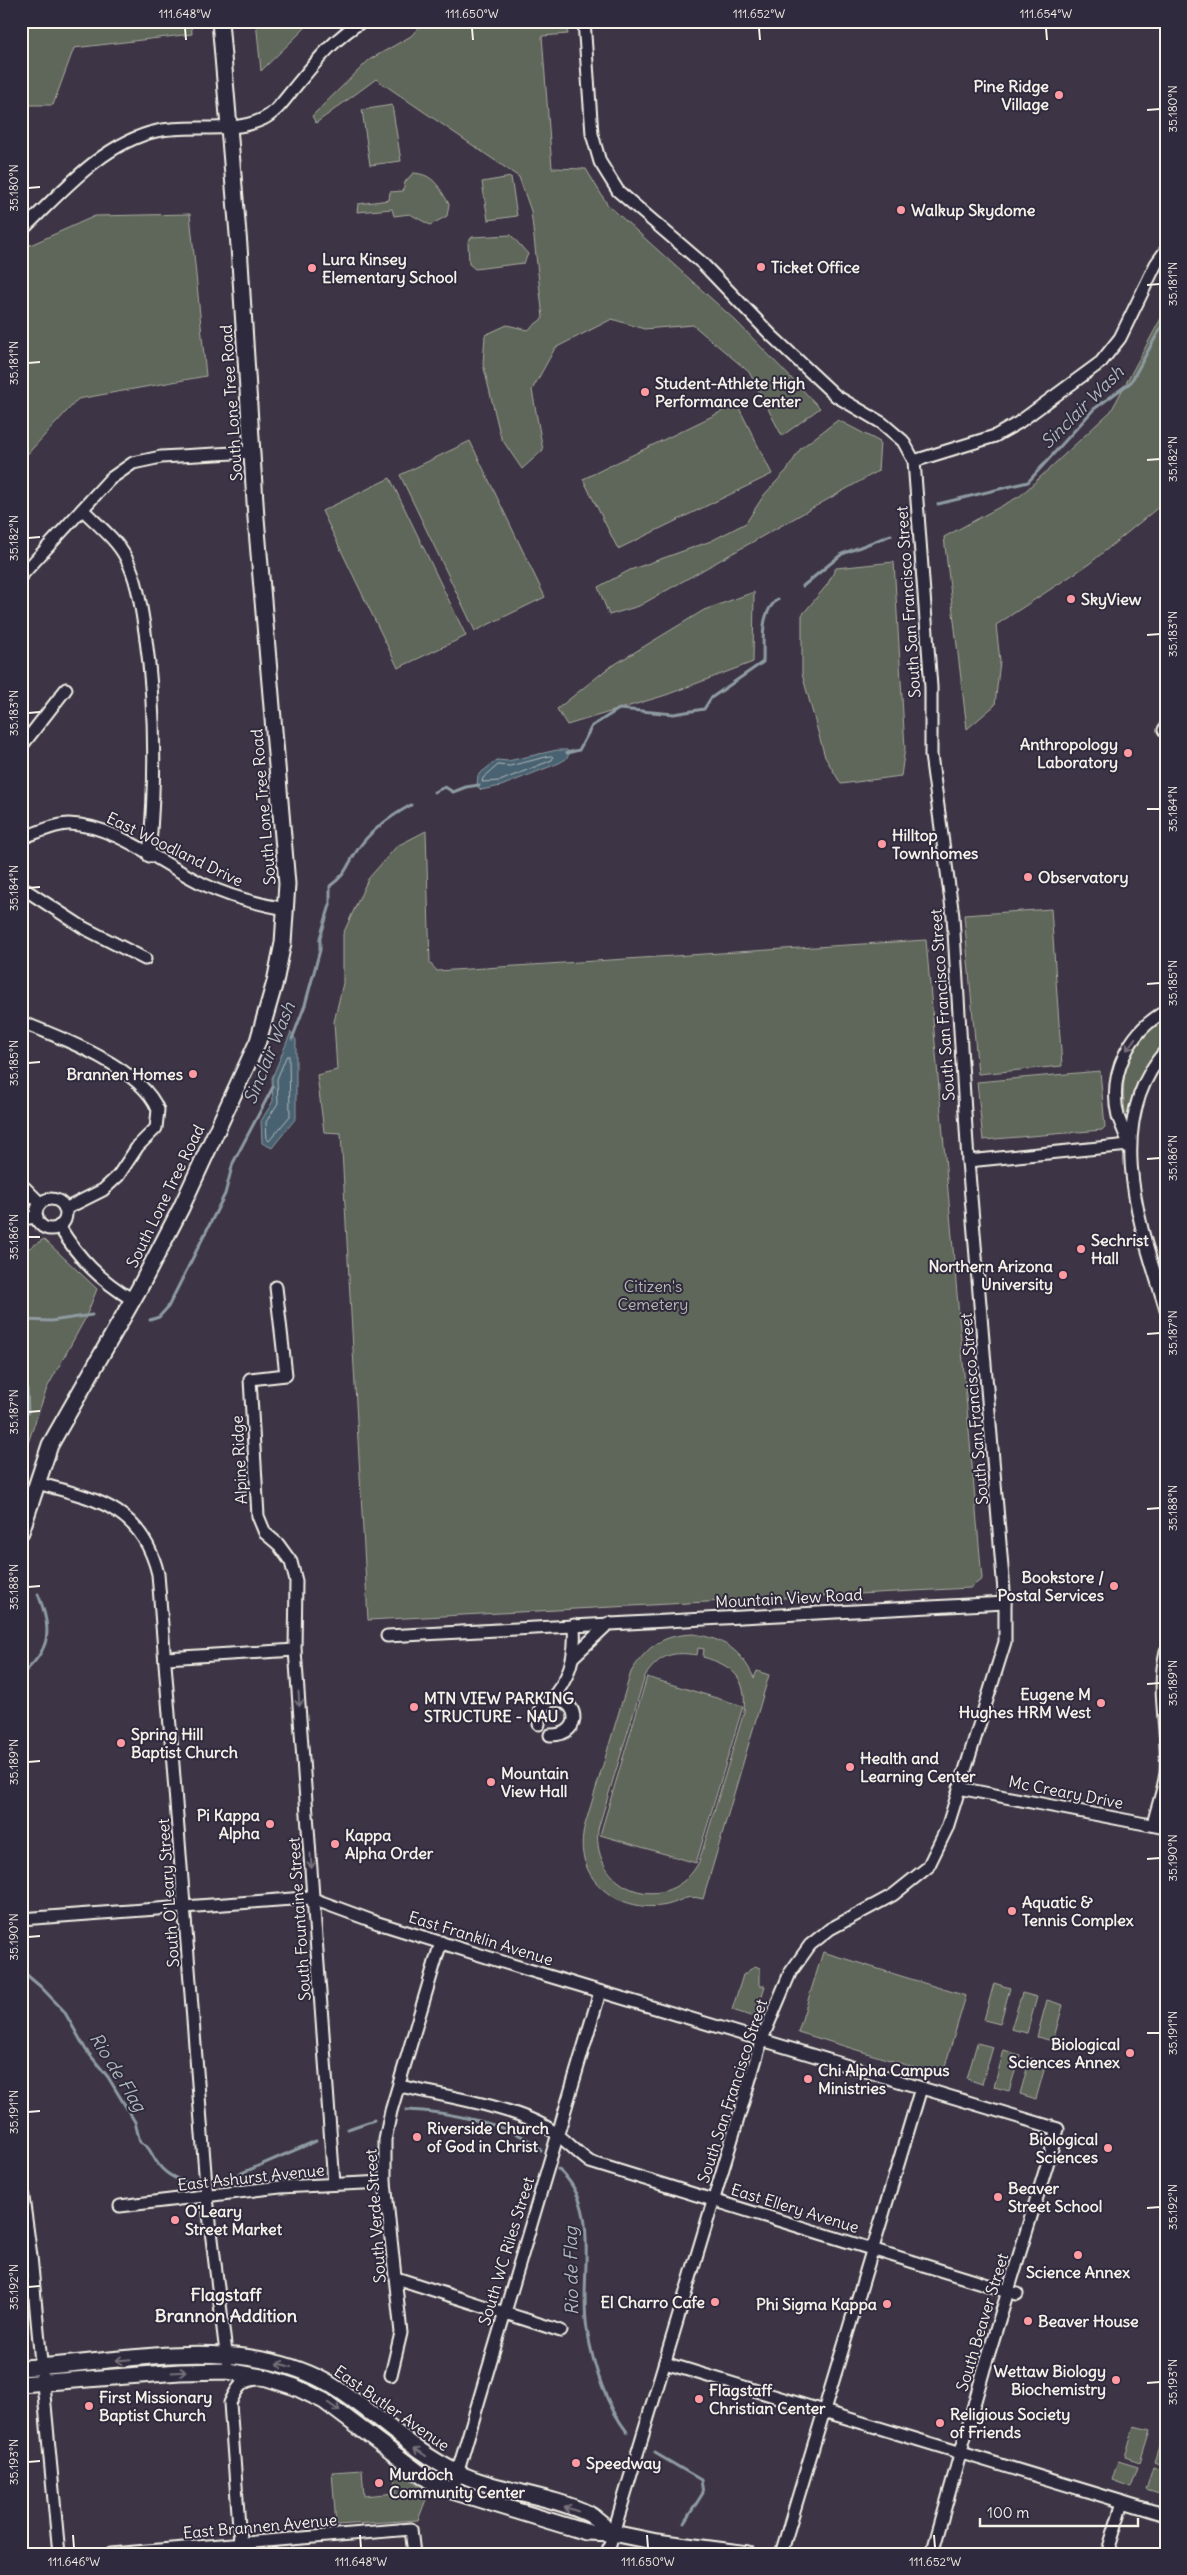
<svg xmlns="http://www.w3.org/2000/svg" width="1187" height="2575" viewBox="0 0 1187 2575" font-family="Delius,sans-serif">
<rect width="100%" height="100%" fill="#3d3545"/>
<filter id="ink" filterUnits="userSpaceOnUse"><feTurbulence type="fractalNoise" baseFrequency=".02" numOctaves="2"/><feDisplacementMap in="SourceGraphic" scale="10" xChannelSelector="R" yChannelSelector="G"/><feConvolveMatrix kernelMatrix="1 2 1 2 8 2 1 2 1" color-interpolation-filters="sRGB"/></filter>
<g filter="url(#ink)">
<g fill="#5f665a" stroke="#aaaca1" fill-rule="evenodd">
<path d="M21 21H191L192 34 74 48 53 105H21Z"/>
<path d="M256 21H317L306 27 261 71Z"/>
<path d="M425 21H565L568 34 542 36 552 168 586 169 607 204 736 321 820 408 782 436 749 372 693 325 644 329 612 319 555 348 532 390 543 450 522 469 501 438 483 364 485 335 507 325 528 330 543 318 531 211 519 177 376 79 316 123 312 116 369 60 411 36Z"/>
<path d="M392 105 401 161 370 165 362 110Z"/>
<path d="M413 173C434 174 439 187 449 204L447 216 430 225 410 214 394 216 392 209 357 212 358 204 389 200 390 192 403 191 405 182Z"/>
<path d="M511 177 517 216 488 220 482 182Z"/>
<path d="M190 214 206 376 78 399 21 461V252L28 246 95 216Z"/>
<path d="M511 235 528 254 524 263 475 269 469 264 468 242 472 237Z"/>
<path d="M1166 309V501L1089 564 996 625 1000 661 995 705 967 729 944 537 1020 496 1111 411Z"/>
<path d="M737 404 772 474 618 549 583 479Z"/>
<path d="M838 420 880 442 878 471 639 606 609 615 598 587 630 570 711 541 746 523 764 495 787 470 801 448Z"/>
<path d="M470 441 545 597 475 631 400 475Z"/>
<path d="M390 478 466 636 398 668 322 511Z"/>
<path d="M894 562 905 748 901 776 841 784 825 757 802 674V615L827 585 836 568Z"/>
<path d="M754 592 753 662 666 695 567 725 557 709 607 669 704 610Z"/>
<path d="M426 831 430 963 437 971 926 940 982 1579 970 1588 368 1620 341 1133 324 1132 317 1075 337 1070 334 1022 343 983V934L368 879 397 846Z"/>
<path d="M1051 909 1062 1066 978 1074 964 915Z"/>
<path d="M1166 1018V1038L1144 1071 1130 1113H1125C1120 1067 1127 1045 1166 1018Z"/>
<path d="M1100 1071 1105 1127 1102 1130 983 1140 977 1082Z"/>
<path d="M44 1239 97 1289 85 1319 47 1388 21 1463V1253Z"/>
<path d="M694 1634C724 1639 741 1650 754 1678L757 1671 769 1675 703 1899C685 1894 683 1901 667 1905 635 1912 595 1896 585 1862 581 1851 582 1839 584 1828L631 1672C648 1645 663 1635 694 1634ZM698 1648 704 1649 703 1657C734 1666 747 1678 744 1712L699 1862C669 1918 591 1892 598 1829L645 1676C660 1655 671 1651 697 1655Z"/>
<path d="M647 1677 743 1706 696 1863 600 1835Z"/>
<path d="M823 1952 966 1996 942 2076 798 2032Z"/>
<path d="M755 1966 760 1968V1986H765L755 2017 732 2010 743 1975Z"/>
<path d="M994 1983 1010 1988 1000 2024 984 2020Z"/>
<path d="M1022 1993 1037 1997 1027 2033 1011 2029Z"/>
<path d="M1047 2000 1063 2005 1053 2041 1037 2037Z"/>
<path d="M977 2043 993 2047 982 2084 967 2079Z"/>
<path d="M1004 2050 1020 2055 1009 2091 994 2087Z"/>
<path d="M1030 2058 1046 2063 1036 2099 1020 2094Z"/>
<path d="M1134 2426 1150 2430 1140 2462 1125 2457Z"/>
<path d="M1162 2437 1166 2438V2467L1154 2462Z"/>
<path d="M1118 2461 1138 2467 1131 2487 1112 2480Z"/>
<path d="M1153 2467 1166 2472V2496L1146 2490Z"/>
<path d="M394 2468 429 2492 418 2520 336 2525 332 2472 362 2470 364 2496 396 2493Z"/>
</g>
<g fill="#4a6272" stroke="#8e9ba1">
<path d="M557 750H567L570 753 566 759 559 763 501 786 481 790 477 786 478 775 497 760 508 761Z"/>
<path d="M291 1032 296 1040V1118L272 1148 262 1143 261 1121 273 1101 272 1078Z"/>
</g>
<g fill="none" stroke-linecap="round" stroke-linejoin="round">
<g stroke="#b0b8b9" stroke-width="1">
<path d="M551 756 553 757 552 760 500 781 482 782 483 778 498 765 509 766Z"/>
<path d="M289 1056 290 1116 269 1141 267 1139 266 1122 278 1103 277 1079 286 1057Z"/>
</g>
<g stroke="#8e9ba1" stroke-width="3">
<path d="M938 504 1028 482 1094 409 1131 382 1166 318"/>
<path d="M803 586 842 554 891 535"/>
<path d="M567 753 579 750 592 726 619 709 674 714 704 709 711 698 763 662C764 640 759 613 778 599"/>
<path d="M434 792 445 787 453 792 466 787 479 785"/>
<path d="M292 1039 305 1005 320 950V938L330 905V886C348 873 346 866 358 849 370 831 393 815 411 805"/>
<path d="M21 1320 51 1321 92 1315"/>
<path d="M150 1320 159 1317 168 1307 225 1194 233 1163 273 1087"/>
<path d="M21 1367 27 1389 28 1413 21 1416"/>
<path d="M21 1675C52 1649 52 1629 38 1594"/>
<path d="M21 1970 41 1987 64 2011 86 2050 108 2077 135 2122 140 2142C150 2147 150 2152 156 2161 164 2174 175 2179 190 2183"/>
<path d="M406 2110C440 2111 519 2124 541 2151"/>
<path d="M348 2129 374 2120"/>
<path d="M558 2169C604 2209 578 2277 587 2329 593 2365 605 2403 627 2432"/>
<path d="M228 2179 316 2141"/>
<path d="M655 2453 701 2480 703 2493 684 2523"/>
</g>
<g stroke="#f4f1e8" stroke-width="15">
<g id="minor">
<path d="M584 21 592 134 600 162 618 191 702 263 772 336 836 396 882 423 903 441 914 461 931 687V755L953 916 968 1161 1005 1603V1642L947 1828 928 1867 893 1895 830 1929 810 1945 790 1973 762 2039 607 2554"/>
<path d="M21 231C60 194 102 143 157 131 190 124 232 134 263 119 277 112 285 99 295 87 315 63 335 37 363 21"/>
<path d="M914 461 995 436 1018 423 1101 362 1120 338 1156 264 1166 250"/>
<path d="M83 510C97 524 117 540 126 558 138 581 141 607 145 632 156 707 156 780 149 856"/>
<path d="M21 576 110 479 133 463 161 457 252 452"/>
<path d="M1164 730 1166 726"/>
<path d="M21 747 66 689"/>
<path d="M21 838C35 834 54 824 69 824 116 825 161 864 203 884 230 897 257 904 286 909"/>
<path d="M21 887 84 928 145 959"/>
<path d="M21 1022C60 1037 142 1068 158 1110L156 1128 138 1146 118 1176 103 1190 65 1209"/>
<path d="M1166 1050C1101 1124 1141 1228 1166 1310"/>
<path d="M1129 1145C1126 1135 1121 1125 1118 1116 1108 1074 1129 1031 1166 1011"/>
<path d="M968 1161 1129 1145"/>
<path d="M21 1184 40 1203"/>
<circle cx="51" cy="1214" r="15"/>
<path d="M21 1219 37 1217"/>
<path d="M59 1226C79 1259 100 1280 133 1300"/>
<path d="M276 1287 286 1375 250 1379 258 1516 265 1533 278 1544 291 1562 296 1581 295 1650 334 2184"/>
<path d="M37 1483C96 1499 142 1507 158 1574L207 2198 227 2361"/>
<path d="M387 1636 1005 1603"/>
<path d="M573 1657 609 1623"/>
<path d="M166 1658 295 1650"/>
<path d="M549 1701C570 1680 576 1655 574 1625"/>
<path d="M539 1724V1711L549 1701C578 1694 586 1736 550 1735"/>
<path d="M959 1788 1166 1828"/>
<path d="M1153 1825C1157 1807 1164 1790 1166 1772 1169 1731 1156 1692 1166 1651"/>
<path d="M21 1919 305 1898 313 1899 378 1923 522 1968 1058 2129 984 2369 932 2554"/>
<path d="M400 2086C442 2096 517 2107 551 2130 565 2139 576 2152 590 2162L1017 2294"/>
<path d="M21 2183 31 2256 59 2554"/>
<path d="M120 2206 280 2187 385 2182"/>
<path d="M396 2278 561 2331"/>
<path d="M665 2363 1166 2515"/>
<path d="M391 2375 401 2333 385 2182V2140L391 2111 441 1942"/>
<path d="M452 2491 600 1992"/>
<path d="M111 2554 411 2529 414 2554"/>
<path d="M241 2554 230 2403C237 2388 241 2380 259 2379"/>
<path d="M781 2554 921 2088"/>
<path d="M1107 2554 1123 2502"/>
</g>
</g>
<g stroke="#f4f1e8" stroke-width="19">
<g id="major">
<path d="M21 1532 50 1445 140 1287 181 1208 258 1041 275 982 283 943 287 884 256 518 239 246 220 21"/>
<path d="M21 2368C118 2363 237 2333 326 2382 372 2408 408 2449 456 2472 498 2492 547 2494 589 2514 597 2518 605 2527 613 2533"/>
<path d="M21 2384 180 2372 228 2371 267 2378 295 2387 324 2401 429 2480 452 2491 586 2532 613 2533 657 2542 748 2554"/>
</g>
</g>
<use href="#minor" stroke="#2f2a3d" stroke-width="11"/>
<use href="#major" stroke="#2f2a3d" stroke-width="15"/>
</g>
<defs><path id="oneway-shaft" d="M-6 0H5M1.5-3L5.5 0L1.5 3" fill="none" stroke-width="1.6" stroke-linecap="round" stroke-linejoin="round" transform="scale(1.25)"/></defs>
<g stroke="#747079">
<use href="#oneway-shaft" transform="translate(1131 1044) rotate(125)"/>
<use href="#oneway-shaft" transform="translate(299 1699) rotate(86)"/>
<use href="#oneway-shaft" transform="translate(311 1861) rotate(86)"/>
<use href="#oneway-shaft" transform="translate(123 2360) rotate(175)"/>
<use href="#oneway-shaft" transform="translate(284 2365) rotate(-164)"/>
<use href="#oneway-shaft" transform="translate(179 2372) rotate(-3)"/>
<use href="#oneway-shaft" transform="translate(334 2407) rotate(35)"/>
<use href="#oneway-shaft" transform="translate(420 2452) rotate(-145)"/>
<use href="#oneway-shaft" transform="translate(571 2509) rotate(-161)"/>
</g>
</g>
<path fill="none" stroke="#f4f1e8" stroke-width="2" d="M185 28 186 40M472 28 473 40M759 28 760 40M1046 28 1047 40M1147 110 1160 109M28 188 40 187M1147 285 1160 284M28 363 40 362M1147 460 1160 459M28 538 40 537M1147 635 1160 634M28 713 40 712M1147 809H1160M28 888 40 887M1147 984 1160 983M28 1063 40 1062M1147 1159 1160 1158M28 1237H40M1147 1334 1160 1333M28 1412 40 1411M1147 1509 1160 1508M28 1587 40 1586M1147 1684 1160 1683M28 1762 40 1761M1147 1859 1160 1858M28 1937 40 1936M1147 2033H1160M28 2112 40 2111M1147 2208 1160 2207M28 2287 40 2286M1147 2383 1160 2382M28 2462 40 2461M73 2535 74 2548M360 2535 361 2548M647 2535 648 2548M934 2535 935 2548"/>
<g fill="#ff9aa2" stroke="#2f2a3d" stroke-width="2">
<circle cx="1059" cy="95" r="5"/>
<circle cx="901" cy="210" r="5"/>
<circle cx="761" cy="267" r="5"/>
<circle cx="312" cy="268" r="5"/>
<circle cx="645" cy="392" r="5"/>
<circle cx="1071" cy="599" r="5"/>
<circle cx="1128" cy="753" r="5"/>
<circle cx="882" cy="844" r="5"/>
<circle cx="1028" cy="877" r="5"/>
<circle cx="193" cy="1074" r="5"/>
<circle cx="1081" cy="1249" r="5"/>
<circle cx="1063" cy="1275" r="5"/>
<circle cx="1114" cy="1586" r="5"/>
<circle cx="1101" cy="1703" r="5"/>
<circle cx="414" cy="1707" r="5"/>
<circle cx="121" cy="1743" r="5"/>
<circle cx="850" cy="1767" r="5"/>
<circle cx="491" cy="1782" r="5"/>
<circle cx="270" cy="1824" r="5"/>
<circle cx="335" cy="1844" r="5"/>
<circle cx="1012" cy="1911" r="5"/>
<circle cx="1130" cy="2053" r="5"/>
<circle cx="808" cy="2079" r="5"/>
<circle cx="417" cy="2137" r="5"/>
<circle cx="1108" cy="2148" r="5"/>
<circle cx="998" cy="2197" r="5"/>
<circle cx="175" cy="2220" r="5"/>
<circle cx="1078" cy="2255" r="5"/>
<circle cx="715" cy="2302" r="5"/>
<circle cx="887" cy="2304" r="5"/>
<circle cx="1028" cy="2321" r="5"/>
<circle cx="1116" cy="2380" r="5"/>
<circle cx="699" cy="2399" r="5"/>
<circle cx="89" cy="2406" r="5"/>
<circle cx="940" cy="2423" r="5"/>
<circle cx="576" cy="2463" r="5"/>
<circle cx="379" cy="2483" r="5"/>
</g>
<g text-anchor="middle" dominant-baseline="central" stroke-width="4" stroke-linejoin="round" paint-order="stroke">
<g font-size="16" font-weight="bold" fill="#f4f1e8" stroke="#2f2a3d" text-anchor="start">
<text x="1049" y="86" text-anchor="end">Pine Ridge<tspan x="1049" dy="18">Village</tspan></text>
<text x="911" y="210">Walkup Skydome</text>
<text x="322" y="259">Lura Kinsey<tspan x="322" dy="18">Elementary School</tspan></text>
<text x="771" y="267">Ticket Office</text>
<text x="655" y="383">Student-Athlete High<tspan x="655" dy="18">Performance Center</tspan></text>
<text x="1081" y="599">SkyView</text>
<text x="1118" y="744" text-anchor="end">Anthropology<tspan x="1118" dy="18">Laboratory</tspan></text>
<text x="892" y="835">Hilltop<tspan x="892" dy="18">Townhomes</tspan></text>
<text x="1038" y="877">Observatory</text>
<text x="183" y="1074" text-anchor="end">Brannen Homes</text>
<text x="1091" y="1240">Sechrist<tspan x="1091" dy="18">Hall</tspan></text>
<text x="1053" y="1266" text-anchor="end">Northern Arizona<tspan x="1053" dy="18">University</tspan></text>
<text x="1104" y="1577" text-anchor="end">Bookstore /<tspan x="1104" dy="18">Postal Services</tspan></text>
<text x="1091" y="1694" text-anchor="end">Eugene M<tspan x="1091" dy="18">Hughes HRM West</tspan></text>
<text x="424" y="1698">MTN VIEW PARKING<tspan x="424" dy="18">STRUCTURE - NAU</tspan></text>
<text x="131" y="1734">Spring Hill<tspan x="131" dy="18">Baptist Church</tspan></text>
<text x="860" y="1758">Health and<tspan x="860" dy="18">Learning Center</tspan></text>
<text x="501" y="1773">Mountain<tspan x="501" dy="18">View Hall</tspan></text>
<text x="260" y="1815" text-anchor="end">Pi Kappa<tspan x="260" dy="18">Alpha</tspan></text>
<text x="345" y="1835">Kappa<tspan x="345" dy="18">Alpha Order</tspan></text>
<text x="1022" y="1902">Aquatic &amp;<tspan x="1022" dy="18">Tennis Complex</tspan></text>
<text x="1120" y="2044" text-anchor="end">Biological<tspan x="1120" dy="18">Sciences Annex</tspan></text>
<text x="818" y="2070">Chi Alpha Campus<tspan x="818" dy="18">Ministries</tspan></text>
<text x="427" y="2128">Riverside Church<tspan x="427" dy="18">of God in Christ</tspan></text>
<text x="1098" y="2139" text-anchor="end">Biological<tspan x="1098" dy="18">Sciences</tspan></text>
<text x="1008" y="2188">Beaver<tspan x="1008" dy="18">Street School</tspan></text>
<text x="185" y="2211">O'Leary<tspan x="185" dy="18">Street Market</tspan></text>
<text x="1078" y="2272" text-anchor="middle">Science Annex</text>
<text x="705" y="2302" text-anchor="end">El Charro Cafe</text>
<text x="877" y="2304" text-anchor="end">Phi Sigma Kappa</text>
<text x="1038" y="2321">Beaver House</text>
<text x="1106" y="2371" text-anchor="end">Wettaw Biology<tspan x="1106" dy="18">Biochemistry</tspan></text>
<text x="709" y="2390">Flagstaff<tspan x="709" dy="18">Christian Center</tspan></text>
<text x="99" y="2397">First Missionary<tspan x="99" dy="18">Baptist Church</tspan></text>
<text x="950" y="2414">Religious Society<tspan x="950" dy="18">of Friends</tspan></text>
<text x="586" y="2463">Speedway</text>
<text x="389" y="2474">Murdoch<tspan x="389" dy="18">Community Center</tspan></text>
</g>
<g font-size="16" fill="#f4f1e8" stroke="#2f2a3d">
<text transform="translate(231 403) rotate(-94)">South Lone Tree Road</text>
<text transform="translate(908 602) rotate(-94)">South San Francisco Street</text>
<text transform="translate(263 807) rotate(-95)">South Lone Tree Road</text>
<text transform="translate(175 849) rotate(26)">East Woodland Drive</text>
<text transform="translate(942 1005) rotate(-94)">South San Francisco Street</text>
<text transform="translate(165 1196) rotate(-64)">South Lone Tree Road</text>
<text transform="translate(974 1409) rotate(-95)">South San Francisco Street</text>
<text transform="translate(239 1460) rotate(-93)">Alpine Ridge</text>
<text transform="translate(789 1598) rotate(-3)">Mountain View Road</text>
<text transform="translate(1066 1792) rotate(11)">Mc Creary Drive</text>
<text transform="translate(168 1893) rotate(-94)">South O'Leary Street</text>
<text transform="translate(299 1919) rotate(-94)">South Fountaine Street</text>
<text transform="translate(481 1938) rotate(17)">East Franklin Avenue</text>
<text transform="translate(732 2091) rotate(-72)">South San Francisco Street</text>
<text transform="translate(251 2177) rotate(-6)">East Ashurst Avenue</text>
<text transform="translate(795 2208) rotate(17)">East Ellery Avenue</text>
<text transform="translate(375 2216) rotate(-94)">South Verde Street</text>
<text transform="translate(506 2251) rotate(-73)">South WC Riles Street</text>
<text transform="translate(982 2322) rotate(-73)">South Beaver Street</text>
<text transform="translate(392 2408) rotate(35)">East Butler Avenue</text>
<text transform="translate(260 2526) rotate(-5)">East Brannen Avenue</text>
</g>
<g font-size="16" fill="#b8b9af" stroke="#2f2a3d">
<text x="653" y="1286">Citizen's<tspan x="653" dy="18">Cemetery</tspan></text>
</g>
<g font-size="18" font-style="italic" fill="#b0b8b9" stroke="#2f2a3d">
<text transform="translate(1082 407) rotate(-45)">Sinclair Wash</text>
<text transform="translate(269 1053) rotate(-68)">Sinclair Wash</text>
<text transform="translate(118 2072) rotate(58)">Rio de Flag</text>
<text transform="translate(571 2271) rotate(-91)">Rio de Flag</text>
</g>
<g font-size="18" font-weight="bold" fill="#f4f1e8" stroke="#2f2a3d">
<text x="226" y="2294">Flagstaff<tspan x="226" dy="21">Brannon Addition</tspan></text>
</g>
</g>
<rect width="1187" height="2575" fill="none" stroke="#2f2a3d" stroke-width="55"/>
<path d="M980 2518v8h158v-8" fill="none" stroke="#f4f1e8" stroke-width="2.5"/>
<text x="987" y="2518" font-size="15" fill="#f4f1e8" stroke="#2f2a3d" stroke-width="4" paint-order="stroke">100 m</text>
<rect x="28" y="28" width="1132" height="2520" fill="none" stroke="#f4f1e8" stroke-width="2"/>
<g font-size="12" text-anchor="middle" fill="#f4f1e8">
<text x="185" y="18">111.648°W</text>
<text x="472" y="18">111.650°W</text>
<text x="759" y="18">111.652°W</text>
<text x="1046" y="18">111.654°W</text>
<text transform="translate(1173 109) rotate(-90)" y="4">35.180°N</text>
<text transform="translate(14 188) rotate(-90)" y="4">35.180°N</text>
<text transform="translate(1173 284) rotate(-90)" y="4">35.181°N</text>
<text transform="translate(14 363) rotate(-90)" y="4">35.181°N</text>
<text transform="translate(1173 459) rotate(-90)" y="4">35.182°N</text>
<text transform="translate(14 538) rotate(-90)" y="4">35.182°N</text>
<text transform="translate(1173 634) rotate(-90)" y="4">35.183°N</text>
<text transform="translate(14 713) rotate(-90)" y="4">35.183°N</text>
<text transform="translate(1173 809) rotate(-90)" y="4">35.184°N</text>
<text transform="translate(14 888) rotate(-90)" y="4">35.184°N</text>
<text transform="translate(1173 983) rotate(-90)" y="4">35.185°N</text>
<text transform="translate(14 1063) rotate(-90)" y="4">35.185°N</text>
<text transform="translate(1173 1158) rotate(-90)" y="4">35.186°N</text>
<text transform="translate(14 1237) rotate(-90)" y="4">35.186°N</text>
<text transform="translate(1173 1333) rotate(-90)" y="4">35.187°N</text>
<text transform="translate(14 1412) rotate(-90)" y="4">35.187°N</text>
<text transform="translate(1173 1508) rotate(-90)" y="4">35.188°N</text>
<text transform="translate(14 1587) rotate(-90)" y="4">35.188°N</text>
<text transform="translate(1173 1683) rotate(-90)" y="4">35.189°N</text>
<text transform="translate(14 1762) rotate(-90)" y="4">35.189°N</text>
<text transform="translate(1173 1858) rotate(-90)" y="4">35.190°N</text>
<text transform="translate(14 1937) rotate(-90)" y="4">35.190°N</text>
<text transform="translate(1173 2033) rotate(-90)" y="4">35.191°N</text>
<text transform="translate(14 2112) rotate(-90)" y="4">35.191°N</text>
<text transform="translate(1173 2207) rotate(-90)" y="4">35.192°N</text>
<text transform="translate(14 2287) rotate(-90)" y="4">35.192°N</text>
<text transform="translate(1173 2382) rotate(-90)" y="4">35.193°N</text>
<text transform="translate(14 2462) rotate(-90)" y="4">35.193°N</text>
<text x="74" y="2566">111.646°W</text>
<text x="361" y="2566">111.648°W</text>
<text x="648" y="2566">111.650°W</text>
<text x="935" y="2566">111.652°W</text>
</g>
</svg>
